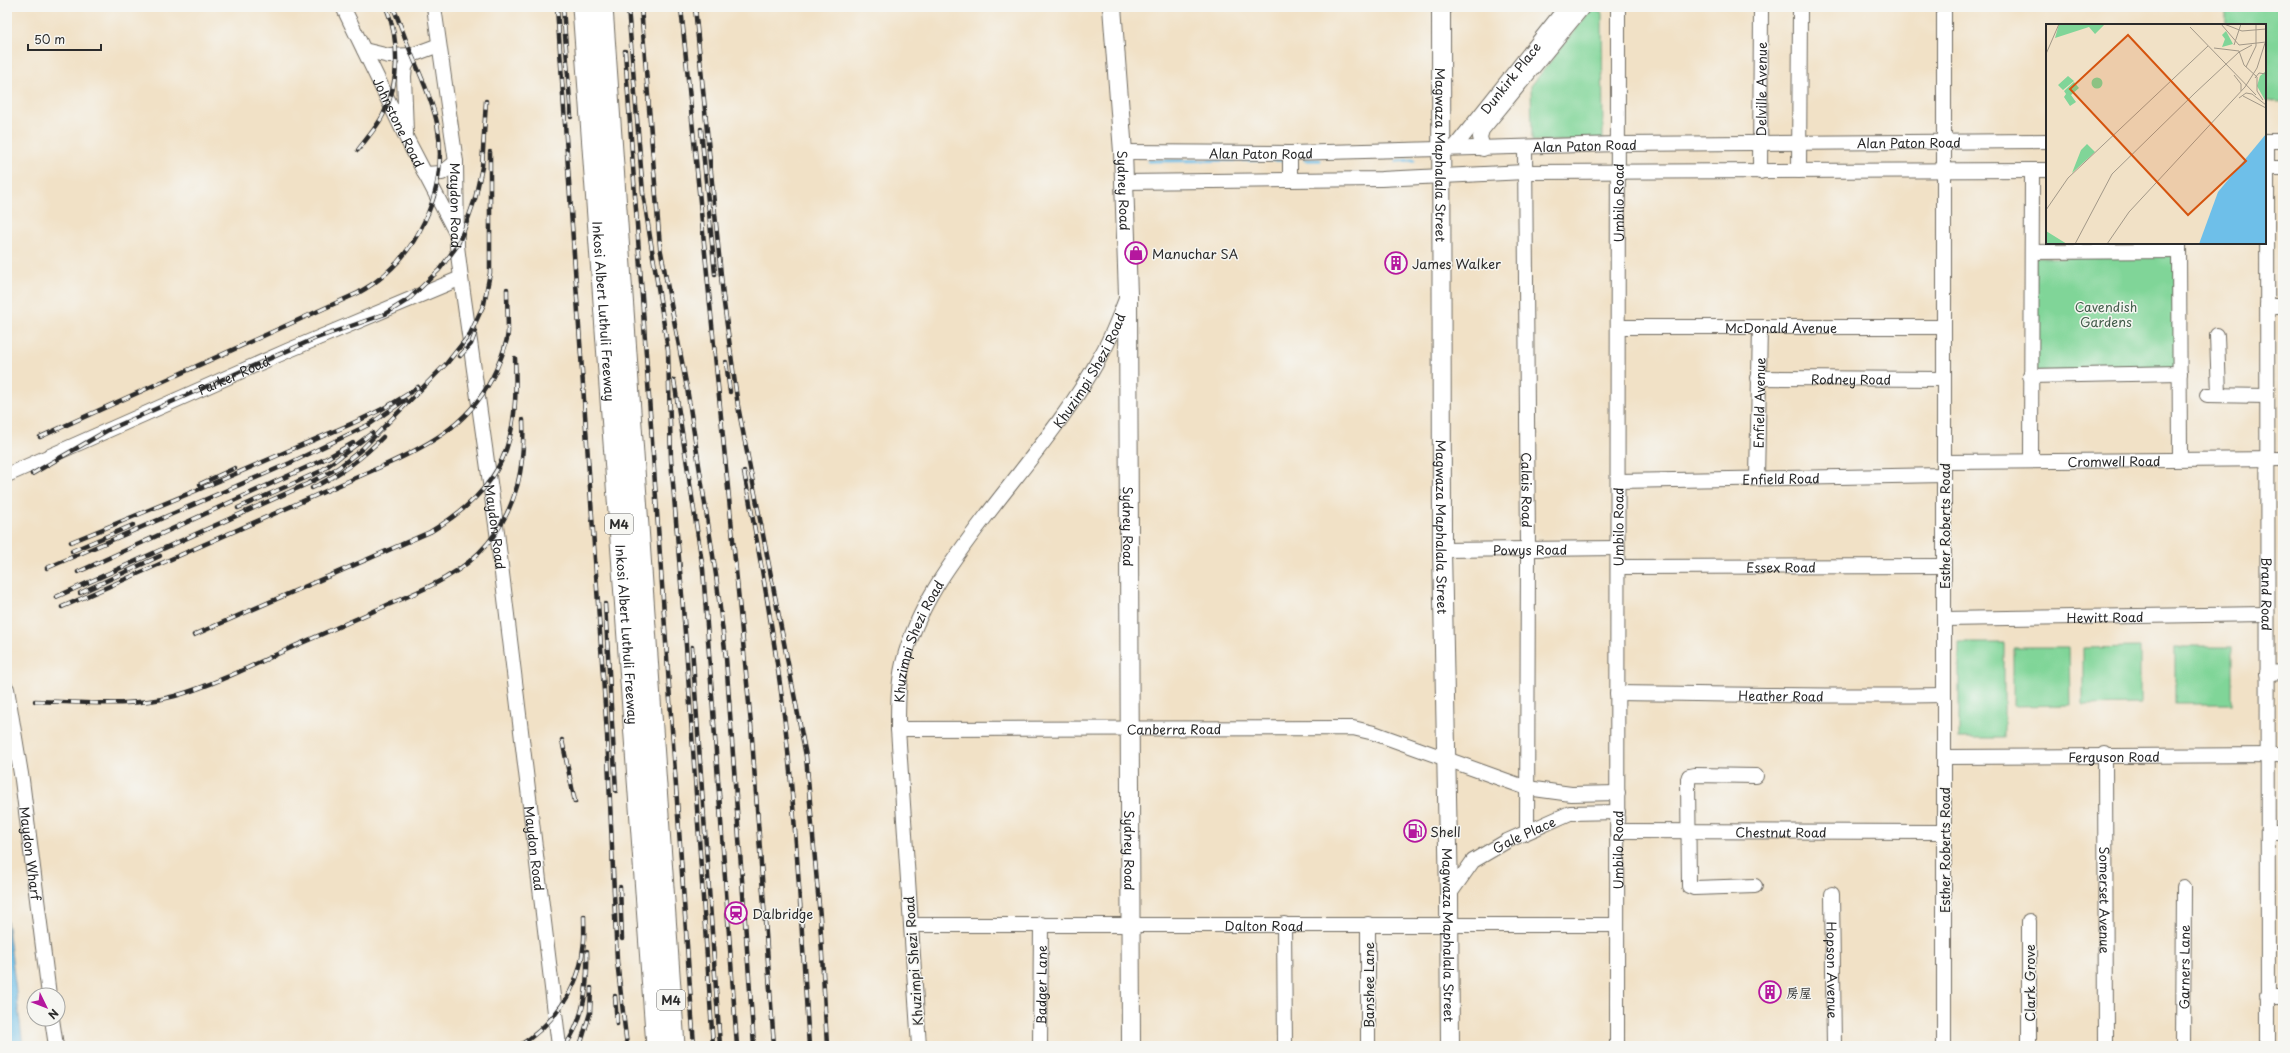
<svg xmlns="http://www.w3.org/2000/svg" width="2290" height="1053" viewBox="0 0 2290 1053" font-family="'Playpen Sans','LXGW WenKai TC',sans-serif">
<rect width="100%" height="100%" fill="#f6f6f2"/>
<filter id="ink" filterUnits="userSpaceOnUse"><feTurbulence type="fractalNoise" baseFrequency=".025" numOctaves="2"/><feDisplacementMap in="SourceGraphic" scale="8" xChannelSelector="R" yChannelSelector="G"/><feConvolveMatrix kernelMatrix="1 2 1 2 8 2 1 2 1" color-interpolation-filters="sRGB"/></filter>
<filter id="wash" filterUnits="userSpaceOnUse"><feTurbulence type="fractalNoise" baseFrequency=".012" numOctaves="4" result="noise"/><feDisplacementMap in="SourceGraphic" scale="16" xChannelSelector="R" yChannelSelector="G"/><feGaussianBlur stdDeviation="0.9" result="paint"/><feColorMatrix in="noise" values="0 0 0 0 0 0 0 0 0 0 0 0 0 0 0 0 0 1.4 0 .05"/><feComposite in="paint" operator="in"/></filter>
<g filter="url(#wash)">
<rect width="100%" height="100%" fill="#f1e1c6"/>
<g fill="#80d598" stroke="#568062">
<path d="M2225 7H2283V102L2265 101V25H2225Z"/>
<path d="M1592 9 1602 13 1603 141H1532L1531 86Z"/>
<path d="M2176 255 2177 370 2036 372 2035 258Z"/>
<rect x="1959" y="643" width="45" height="95"/>
<path d="M2140 647V704L2083 705V648Z"/>
<rect x="2175" y="647" width="57" height="57"/>
<path d="M2013 648H2069L2070 705 2013 706Z"/>
</g>
<path fill="#6ebfe9" stroke="#4c758a" d="M7 920 23 1046H7Z"/>
<g fill="none" stroke-linecap="round" stroke-linejoin="round">
<g stroke="#6ebfe9" stroke-width="3">
<path d="M1305 160H1319"/>
<path d="M1148 161 1285 160"/>
<path d="M1397 161 1414 160"/>
</g>
</g>
</g>
<g filter="url(#ink)">
<g fill="none" stroke-linecap="round" stroke-linejoin="round">
<g stroke="#706b61" stroke-width="16">
<g id="minor">
<path id="s1" d="M343 7 407 139 456 233"/>
<path id="s2" d="M434 7 456 162 457 246 461 278 497 532 559 1046"/>
<path d="M364 50 389 56 412 55 439 45"/>
<path d="M406 133 404 76 405 67 412 55"/>
<path d="M2265 141H2283"/>
<path id="s3" d="M2267 141 2268 1046"/>
<path id="s4" d="M1454 148 1566 7"/>
<path id="s5" d="M1525 148 1528 549 1527 831"/>
<path d="M1483 149 1480 137 1482 130 1583 7"/>
<path id="s6" d="M1123 152 1290 153 1618 144 2047 141"/>
<path d="M2265 168H2283"/>
<path d="M1799 171 1800 7"/>
<path id="s7" d="M1760 172 1761 7"/>
<path d="M425 174 442 173 456 162"/>
<path d="M1290 179V153"/>
<path d="M1124 182 1381 179 1525 172 2047 170"/>
<path d="M2179 243 2180 459"/>
<path d="M2032 252 2179 251"/>
<path d="M2267 306H2283"/>
<path id="s8" d="M1618 327H1944"/>
<path d="M2217 335 2219 395"/>
<path d="M2030 376 2180 373"/>
<path id="s9" d="M1758 378 1944 379"/>
<path d="M2207 395 2267 396"/>
<path d="M2031 461 2032 170"/>
<path id="s10" d="M1944 462 2283 459"/>
<path d="M7 475 287 351 461 278"/>
<path id="s11" d="M1757 478 1760 327"/>
<path id="s12" d="M1618 481 1944 475"/>
<path id="s13" d="M1442 550 1618 548"/>
<path id="s14" d="M1618 567 1944 566"/>
<path id="s15" d="M1944 619 2266 614"/>
<path d="M2267 673 2283 672"/>
<path id="s16" d="M7 689 22 780 49 995"/>
<path id="s17" d="M1617 693C1726 694 1835 697 1944 695"/>
<path id="s18" d="M898 729 1353 728 1374 733 1527 788 1571 794 1618 793"/>
<path id="s19" d="M2105 754 2106 1046"/>
<path id="s20" d="M1944 757 2283 755"/>
<path id="s21" d="M1617 831 1944 832"/>
<path d="M2268 833H2283"/>
<path d="M1755 886 1694 888 1689 886 1688 779 1689 776 1694 775 1756 776"/>
<path id="s22" d="M1832 894 1834 1046"/>
<path id="s23" d="M1449 895 1473 861 1507 841 1570 813 1618 812"/>
<path d="M2029 921V1046"/>
<path d="M1284 924 1285 1046"/>
<path d="M1368 924V1046"/>
<path id="s24" d="M911 925C1146 923 1382 927 1617 925"/>
<path d="M2267 997H2283"/>
<path d="M52 1019 56 1046"/>
<path id="s25" d="M919 1046 898 729C898 707 898 684 903 663 917 607 951 562 986 516 1025 465 1069 414 1100 357 1111 339 1118 319 1126 299"/>
<path id="s26" d="M1040 1046 1041 924"/>
<path id="s27" d="M1617 1046 1618 7"/>
<path d="M1944 1046V7"/>
<path id="s28" d="M2183 1046 2184 887"/>
</g>
</g>
<g stroke="#706b61" stroke-width="20">
<g id="major">
<path id="s29" d="M1112 7 1123 152 1128 295 1131 1046"/>
<path id="s30" d="M1441 7 1442 550 1449 895 1450 1046"/>
</g>
</g>
<g stroke="#706b61" stroke-width="23">
<g id="highway">
<path id="s31" d="M583 7 657 1046"/>
<path d="M602 7 674 1046"/>
</g>
</g>
<use href="#minor" stroke="#fff" stroke-width="14"/>
<use href="#major" stroke="#fff" stroke-width="18"/>
<use href="#highway" stroke="#fff" stroke-width="21"/>
<g stroke="#2b2b2b" stroke-width="4.5">
<g id="rail">
<path d="M557 7 607 734 617 961 627 1046"/>
<path d="M563 7 571 117"/>
<path d="M628 7 643 193 668 350 671 459 686 645 713 1046"/>
<path d="M641 7 660 247 687 388 716 575 726 658 754 1046"/>
<path d="M681 7 751 724 774 1046"/>
<path d="M695 7 723 296 738 406 806 756 820 917 827 1046"/>
<path d="M625 51 694 1046"/>
<path d="M701 129 715 274"/>
<path d="M358 150C367 138 377 127 383 115 400 82 400 41 386 7"/>
<path d="M460 356 471 344 476 331"/>
<path d="M726 362 730 392"/>
<path d="M674 380 703 569 737 1046"/>
<path d="M40 437 358 293C417 261 450 190 437 123 432 99 421 77 412 55 405 39 400 23 393 7"/>
<path d="M744 472C760 555 775 639 785 723 797 830 802 938 809 1046"/>
<path id="s32" d="M32 474 108 430 314 339 385 314 409 299 439 270 457 246 464 230 475 199 482 167 486 101"/>
<path d="M200 484 235 468"/>
<path d="M312 488C339 475 362 459 383 437"/>
<path d="M238 508 321 471 372 433"/>
<path d="M71 542C145 512 218 482 290 450 334 431 379 415 418 387"/>
<path d="M72 551 133 525"/>
<path d="M47 568 290 463 370 424 405 400"/>
<path d="M78 572 327 458 353 443"/>
<path d="M80 593 160 556"/>
<path d="M56 597 307 484 338 468 362 449 447 363 470 334 484 304 490 273V152"/>
<path d="M605 604 616 791"/>
<path d="M62 607 385 465C434 443 473 421 496 370 501 358 507 345 508 332 508 318 507 303 507 289"/>
<path d="M194 635 430 532C505 487 519 441 515 358"/>
<path d="M692 647 720 1046"/>
<path d="M35 701C82 702 130 708 175 696 217 684 257 663 297 645 325 633 354 620 383 607 420 591 461 576 488 543 518 506 525 465 523 420"/>
<path d="M562 740 575 802"/>
<path d="M620 887 622 939"/>
<path d="M615 996 617 1024"/>
<path d="M519 1046C553 1024 579 990 583 949 585 938 584 927 584 916"/>
<path d="M565 1046C585 1018 588 985 587 951"/>
<path d="M580 1046 590 1013 591 988"/>
</g>
</g>
<use href="#rail" stroke="#f6f6f2" stroke-width="3" stroke-dasharray="9" stroke-linecap="butt"/>
</g>
</g>
<defs>
<g id="shop-ring" transform="scale(1.15)"><circle r="9.5" fill="#f6f6f2" stroke="#b5179e" stroke-width="1.5"/><path d="M-5-2.5h2.3a2.7 3.5 0 0 1 5.4 0H5L5.5 6h-11ZM-1.5-2.5h3a1.5 2.3 0 0 0-3 0Z" fill="#b5179e"/></g>
<g id="building-ring" transform="scale(1.15)"><circle r="9.5" fill="#f6f6f2" stroke="#b5179e" stroke-width="1.5"/><path d="M-4-6H4V6H1V3H-1V6H-4ZM-2.5-4.3h1.7v1.8h-1.7ZM.8-4.3h1.7v1.8H.8ZM-2.5-1h1.7V.8h-1.7ZM.8-1h1.7V.8H.8Z" fill="#b5179e"/></g>
<g id="fuel-ring" transform="scale(1.15)"><circle r="9.5" fill="#f6f6f2" stroke="#b5179e" stroke-width="1.5"/><path d="M-5.5-6h7V0h2V4h1.3V-2.5L3-4.5l.8-.8L6-3V5H2.5V1h-1V6h-7ZM-4.2-4.7v3.2H.2V-4.7Z" fill="#b5179e"/></g>
<g id="station-ring" transform="scale(1.15)"><circle r="9.5" fill="#f6f6f2" stroke="#b5179e" stroke-width="1.5"/><path d="M-3-6H3Q5-6 5-4V2Q5 4 3 4L4.5 6H3L1.5 4h-3L-3 6H-4.5L-3 4Q-5 4-5 2V-4Q-5-6-3-6ZM-3.5-4v3h7v-3ZM-3.5 1v1.5H-2V1ZM2 1v1.5H3.5V1Z" fill="#b5179e"/></g>
</defs>
<g fill-rule="evenodd">
<use href="#shop-ring" x="1136" y="253"/>
<use href="#building-ring" x="1396" y="263"/>
<use href="#fuel-ring" x="1415" y="831"/>
<use href="#station-ring" x="736" y="913"/>
<use href="#building-ring" x="1770" y="992"/>
</g>
<g text-anchor="middle" dominant-baseline="central" stroke-width="3" stroke-linejoin="round" paint-order="stroke">
<g fill="#f6f6f2" stroke="#686867" stroke-width="1">
<rect x="605" y="514" width="28" height="20" rx="3"/>
<rect x="657" y="990" width="28" height="20" rx="3"/>
</g>
<g font-size="12" font-weight="bold" fill="#2b2b2b">
<text x="619" y="524">M4</text>
<text x="671" y="1000">M4</text>
</g>
<g font-size="13" fill="#2b2b2b" stroke="#f6f6f2">
<text stroke="none"><textPath href="#s4" startOffset="90">Dunkirk Place</textPath></text>
<text stroke="none"><textPath href="#s7" startOffset="83">Delville Avenue</textPath></text>
<text stroke="none"><textPath href="#s1" startOffset="128">Johnstone Road</textPath></text>
<text stroke="none"><textPath href="#s6" startOffset="786">Alan Paton Road</textPath></text>
<text stroke="none"><textPath href="#s6" startOffset="462">Alan Paton Road</textPath></text>
<text stroke="none"><textPath href="#s6" startOffset="138">Alan Paton Road</textPath></text>
<text stroke="none"><textPath href="#s30" startOffset="148">Magwaza Maphalala Street</textPath></text>
<text stroke="none"><textPath href="#s29" startOffset="184">Sydney Road</textPath></text>
<text stroke="none"><textPath href="#s27" startOffset="843">Umbilo Road</textPath></text>
<text stroke="none"><textPath href="#s2" startOffset="200">Maydon Road</textPath></text>
<text stroke="none"><textPath href="#s31" startOffset="305">Inkosi Albert Luthuli Freeway</textPath></text>
<text stroke="none"><textPath href="#s8" startOffset="163">McDonald Avenue</textPath></text>
<text stroke="none"><textPath href="#s25" startOffset="733">Khuzimpi Shezi Road</textPath></text>
<text stroke="none"><textPath href="#s32" startOffset="225">Parker Road</textPath></text>
<text stroke="none"><textPath href="#s9" startOffset="93">Rodney Road</textPath></text>
<text stroke="none"><textPath href="#s11" startOffset="75">Enfield Avenue</textPath></text>
<text stroke="none"><textPath href="#s10" startOffset="170">Cromwell Road</textPath></text>
<text stroke="none"><textPath href="#s12" startOffset="163">Enfield Road</textPath></text>
<text stroke="none"><textPath href="#s5" startOffset="342">Calais Road</textPath></text>
<text stroke="none"><textPath href="#s2" startOffset="524">Maydon Road</textPath></text>
<text stroke="none"><textPath href="#s29" startOffset="520">Sydney Road</textPath></text>
<text transform="translate(1944 526) rotate(-90)">Esther Roberts Road</text>
<text stroke="none"><textPath href="#s30" startOffset="520">Magwaza Maphalala Street</textPath></text>
<text stroke="none"><textPath href="#s27" startOffset="519">Umbilo Road</textPath></text>
<text stroke="none"><textPath href="#s13" startOffset="88">Powys Road</textPath></text>
<text stroke="none"><textPath href="#s14" startOffset="163">Essex Road</textPath></text>
<text stroke="none"><textPath href="#s3" startOffset="453">Brand Road</textPath></text>
<text stroke="none"><textPath href="#s15" startOffset="161">Hewitt Road</textPath></text>
<text stroke="none"><textPath href="#s31" startOffset="629">Inkosi Albert Luthuli Freeway</textPath></text>
<text stroke="none"><textPath href="#s25" startOffset="409">Khuzimpi Shezi Road</textPath></text>
<text stroke="none"><textPath href="#s17" startOffset="164">Heather Road</textPath></text>
<text stroke="none"><textPath href="#s18" startOffset="276">Canberra Road</textPath></text>
<text stroke="none"><textPath href="#s20" startOffset="170">Ferguson Road</textPath></text>
<text stroke="none"><textPath href="#s21" startOffset="164">Chestnut Road</textPath></text>
<text stroke="none"><textPath href="#s23" startOffset="99">Gale Place</textPath></text>
<text stroke="none"><textPath href="#s2" startOffset="848">Maydon Road</textPath></text>
<text stroke="none"><textPath href="#s29" startOffset="844">Sydney Road</textPath></text>
<text stroke="none"><textPath href="#s27" startOffset="196">Umbilo Road</textPath></text>
<text transform="translate(1944 850) rotate(-90)">Esther Roberts Road</text>
<text stroke="none"><textPath href="#s16" startOffset="166">Maydon Wharf</textPath></text>
<text stroke="none"><textPath href="#s19" startOffset="146">Somerset Avenue</textPath></text>
<text stroke="none"><textPath href="#s24" startOffset="353">Dalton Road</textPath></text>
<text stroke="none"><textPath href="#s30" startOffset="928">Magwaza Maphalala Street</textPath></text>
<text transform="translate(913 961) rotate(-94)">Khuzimpi Shezi Road</text>
<text stroke="none"><textPath href="#s28" startOffset="79">Garners Lane</textPath></text>
<text stroke="none"><textPath href="#s22" startOffset="76">Hopson Avenue</textPath></text>
<text transform="translate(2029 983) rotate(-90)">Clark Grove</text>
<text stroke="none"><textPath href="#s26" startOffset="61">Badger Lane</textPath></text>
<text transform="translate(1368 985) rotate(-90)">Banshee Lane</text>
</g>
<g font-size="13" fill="#2b2b2b" stroke="#f6f6f2" text-anchor="start">
<text x="1152" y="253">Manuchar SA</text>
<text x="1412" y="263">James Walker</text>
<text x="1430" y="831">Shell</text>
<text x="752" y="913">Dalbridge</text>
<text x="1786" y="992">房屋</text>
</g>
<g font-size="13" fill="#445e4c" stroke="#f6f6f2">
<text x="2106" y="306">Cavendish<tspan x="2106" dy="15">Gardens</tspan></text>
</g>
</g>
<g transform="translate(2046 24)">
<rect width="220" height="220" fill="#f1e1c6"/>
<path d="M13 0H59L49 10 43 3 9 14ZM180 7 187 20 176 23 179 15 176 11ZM220 47V78L211 62 214 52ZM22 52 28 57 17 66 12 61ZM45.5 59a5.5 5.5 0 1 1 11 0a5.5 5.5 0 1 1-11 0ZM28 58 33 64 25 71 30 78 24 82 18 73 20 70 18 67ZM41 120 49 128 26 149 35 126ZM0 207 21 220H0Z" fill="#80d598"/>
<path d="M220 110V220H153L172 168Z" fill="#6ebfe9"/>
<path fill="none" stroke="#a29888" stroke-width="1" d="M175 0 193 21 220 18M178 0 196 7 220 5M144 3 210 71M188 21 195 0M168 24 193 27 198 41 211 53V67L217 76M0 30 13 0M200 43 210 22V0M188 51 195 60V67M209 54 213 49 220 50M197 72 220 84M193 74 200 69 206 70 220 81M0 186 22 154 162 22M29 220 66 150 149 69 193 28 206 21M61 220 83 188 199 63 211 44 219 19"/>
<path fill="#d5540f" fill-opacity="0.15" stroke="#d5540f" stroke-width="2" d="M82 11 200 137 142 191 24 65Z"/>
<rect width="220" height="220" fill="none" stroke="#2b2b2b" stroke-width="2"/>
</g>
<rect width="2290" height="1053" fill="none" stroke="#f6f6f2" stroke-width="24"/>
<g transform="translate(46 1007) rotate(133)"><circle r="19" fill="#f6f6f2" stroke="#a5a5a2"/>
<path d="M0-3L7 15L0 10L-7 15Z" fill="#b5179e"/>
<text y="-6" font-size="11" font-weight="bold" text-anchor="middle" fill="#2b2b2b">N</text>
</g>
<path d="M28 44v6h73v-6" fill="none" stroke="#2b2b2b" stroke-width="2"/>
<text x="34" y="44" font-size="12" fill="#2b2b2b" stroke="#f6f6f2" stroke-width="3" paint-order="stroke">50 m</text>
</svg>
